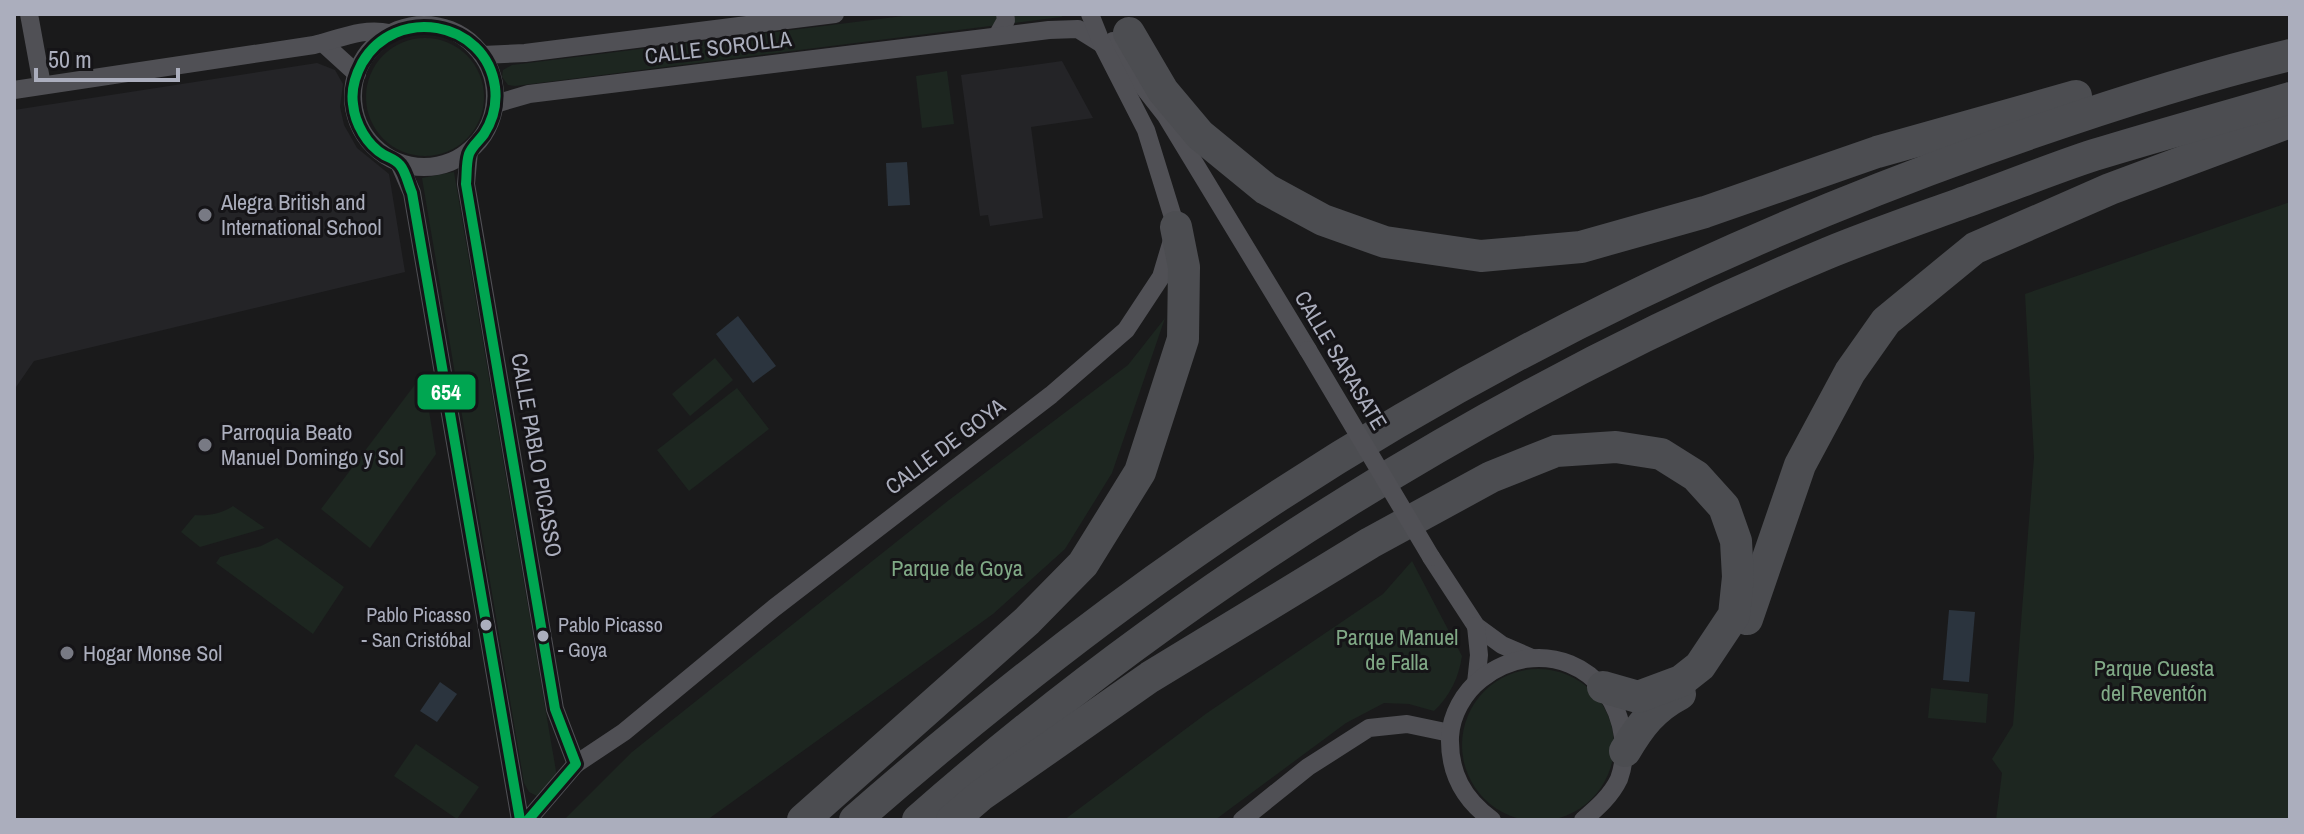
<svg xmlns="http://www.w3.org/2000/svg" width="2304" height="834" viewBox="0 0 2304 834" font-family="'Archivo Narrow',sans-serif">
<rect width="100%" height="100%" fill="#1a1a1b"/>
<g fill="#242427">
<path d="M1062 61 1093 118 1031 127 1043 218 990 226 988 215 980 216 961 75Z"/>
<path d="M317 63 335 70 343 84 340 107 344 125 357 148 389 174 405 272 34 361 14 390V110Z"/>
</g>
<g fill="#1d2620">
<path d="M919 14H1067L1061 17 515 86 508 85 502 77 503 70 512 65Z"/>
<circle cx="425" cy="97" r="59"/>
<path d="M947 71 954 124 922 128 916 76Z"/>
<path d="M454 172 557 777 539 797 529 792 524 783 422 178Z"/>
<path d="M2290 202V820H1996L2002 773 1992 759 2013 725 2034 457 2025 294Z"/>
<path d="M1165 318 1112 473 1065 549 993 614 707 820H564L632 752 949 500 1128 365Z"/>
<path d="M715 358 733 380 690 416 672 394Z"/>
<path d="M423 374 436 454 370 548 321 509Z"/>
<path d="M737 388 769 429 689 491 657 450Z"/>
<path d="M233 506 265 528 200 547 181 532 195 515C209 516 221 514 233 506Z"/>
<path d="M277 538 344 587 313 634 216 563 220 557 261 546Z"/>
<path d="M1412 561 1462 656C1459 677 1450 696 1434 711L1409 704 1384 703 1346 723 1215 820H1064L1207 713 1383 594Z"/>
<circle cx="1538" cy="745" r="76"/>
<path d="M1931 688 1988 694 1986 723 1928 718Z"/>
<path d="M416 744 479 787 457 819 394 776Z"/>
</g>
<g fill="#2b343e">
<path d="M907 162 910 205 888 206 886 163Z"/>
<path d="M738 316 776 366 753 383 716 334Z"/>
<path d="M1949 610 1975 612 1969 682 1943 680Z"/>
<path d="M440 682 457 694 437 722 420 711Z"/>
</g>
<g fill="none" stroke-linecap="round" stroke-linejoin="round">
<g stroke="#505055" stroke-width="18">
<path d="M29 14 42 85"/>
<circle cx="424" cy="96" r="71"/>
<path d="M997 36 1006 20 1005 14"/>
<path d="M1113 41 1133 74 1166 116 1308 350"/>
<path d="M323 43 357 74"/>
<path d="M482 55 525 53 835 14"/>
<path d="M14 90 314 45C339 39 363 27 389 33"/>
<path d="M495 104 529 94 1049 30 1078 29 1102 44"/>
<path d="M469 151 466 184 469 201 555 709 576 764"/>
<path d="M399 163 412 193 520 820"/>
<path d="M1431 557 1476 626 1502 645 1532 658"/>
<path d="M1476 683 1479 655 1476 626"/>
<path d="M528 820 576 764 624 732 774 608 1051 395 1126 330 1161 277 1176 227 1146 130 1102 44 1090 14"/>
<path d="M1242 820 1308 767 1369 728 1407 724 1450 733"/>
<path d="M1492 820C1463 799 1449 773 1450 737 1451 715 1464 692 1481 679 1538 634 1614 665 1623 737 1625 750 1624 765 1619 779 1611 796 1597 808 1583 820"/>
</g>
<g stroke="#4c4d51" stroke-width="32">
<path d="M1129 33 1163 91 1200 135 1266 189 1323 220 1385 242 1481 256 1581 247 1705 212 1877 152 2076 96"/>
<path d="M1747 619 1800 465 1850 372 1886 321 1975 248 2110 189 2290 122"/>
<path d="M1625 751C1640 726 1653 708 1680 694"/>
<path d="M803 820 1027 621 1083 564 1140 472 1183 339 1184 267 1176 227"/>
<path d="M855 820C965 724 1078 633 1198 550 1439 382 1707 249 1983 150 2083 114 2186 80 2290 55"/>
<path d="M918 820C1185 585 1500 390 1828 253 1877 233 1927 216 1976 198 2015 184 2054 168 2094 155 2159 135 2225 117 2290 98"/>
<path d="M952 820 980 796 1150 677 1370 543 1491 477 1556 451 1616 447 1661 454 1696 476 1724 507 1736 541 1738 577 1734 615 1700 666 1681 681 1638 697 1603 687"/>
</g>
<path stroke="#505055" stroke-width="18" d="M1308 350 1431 557"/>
<g stroke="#151417" stroke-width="16">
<path id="bus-1" d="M520 820 412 193C408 184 406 172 400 165 396 160 390 158 384 155 367 145 355 124 353 104 351 90 355 76 362 63 395 5 486 20 495 87 497 103 493 120 484 134 479 141 472 146 469 154 466 163 467 174 466 184L555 709 576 764 528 820"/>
</g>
<use href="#bus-1" stroke="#00a651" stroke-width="10"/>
</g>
<g fill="#787a84" stroke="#151417" stroke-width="3">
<circle cx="205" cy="215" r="8"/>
<circle cx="205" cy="445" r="8"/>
<circle cx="67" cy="653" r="8"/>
</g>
<g fill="#abaebd" stroke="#151417" stroke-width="3">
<circle cx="486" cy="625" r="7"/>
<circle cx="543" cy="636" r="7"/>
</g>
<g text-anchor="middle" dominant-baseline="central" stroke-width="6" stroke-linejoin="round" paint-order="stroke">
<g font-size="20" fill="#abaebd" stroke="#151417" text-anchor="end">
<text x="471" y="614">Pablo Picasso<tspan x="471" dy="25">- San Cristóbal</tspan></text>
<text x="558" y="624" text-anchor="start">Pablo Picasso<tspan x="558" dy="25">- Goya</tspan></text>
</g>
<g font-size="22" fill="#abaebd" stroke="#151417">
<text transform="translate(718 47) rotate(-7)">CALLE SOROLLA</text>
<text transform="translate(1341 360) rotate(59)">CALLE SARASATE</text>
<text transform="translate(945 446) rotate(-37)">CALLE DE GOYA</text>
<text transform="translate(537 455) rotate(80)">CALLE PABLO PICASSO</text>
</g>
<g font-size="22" fill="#abaebd" stroke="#151417" text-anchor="start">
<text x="221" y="202">Alegra British and<tspan x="221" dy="25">International School</tspan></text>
<text x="221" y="432">Parroquia Beato<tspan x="221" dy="25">Manuel Domingo y Sol</tspan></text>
<text x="83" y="653">Hogar Monse Sol</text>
</g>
<g font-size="22" fill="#80a986" stroke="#151417">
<text x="957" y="568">Parque de Goya</text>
<text x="1397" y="637">Parque Manuel<tspan x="1397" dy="25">de Falla</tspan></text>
<text x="2154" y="668">Parque Cuesta<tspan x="2154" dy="25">del Reventón</tspan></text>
</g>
</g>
<rect stroke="#151417" stroke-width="3" x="416" y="373" width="61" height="38" rx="8" fill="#00a651"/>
<g font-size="22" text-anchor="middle" font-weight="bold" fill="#fff">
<text x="446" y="400">654</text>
</g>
<rect width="2304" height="834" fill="none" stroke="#abaebd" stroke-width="32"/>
<path d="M36 68v12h142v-12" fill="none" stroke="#abaebd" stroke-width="4"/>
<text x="48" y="68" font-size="24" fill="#abaebd" stroke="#151417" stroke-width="6" paint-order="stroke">50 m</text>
</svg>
